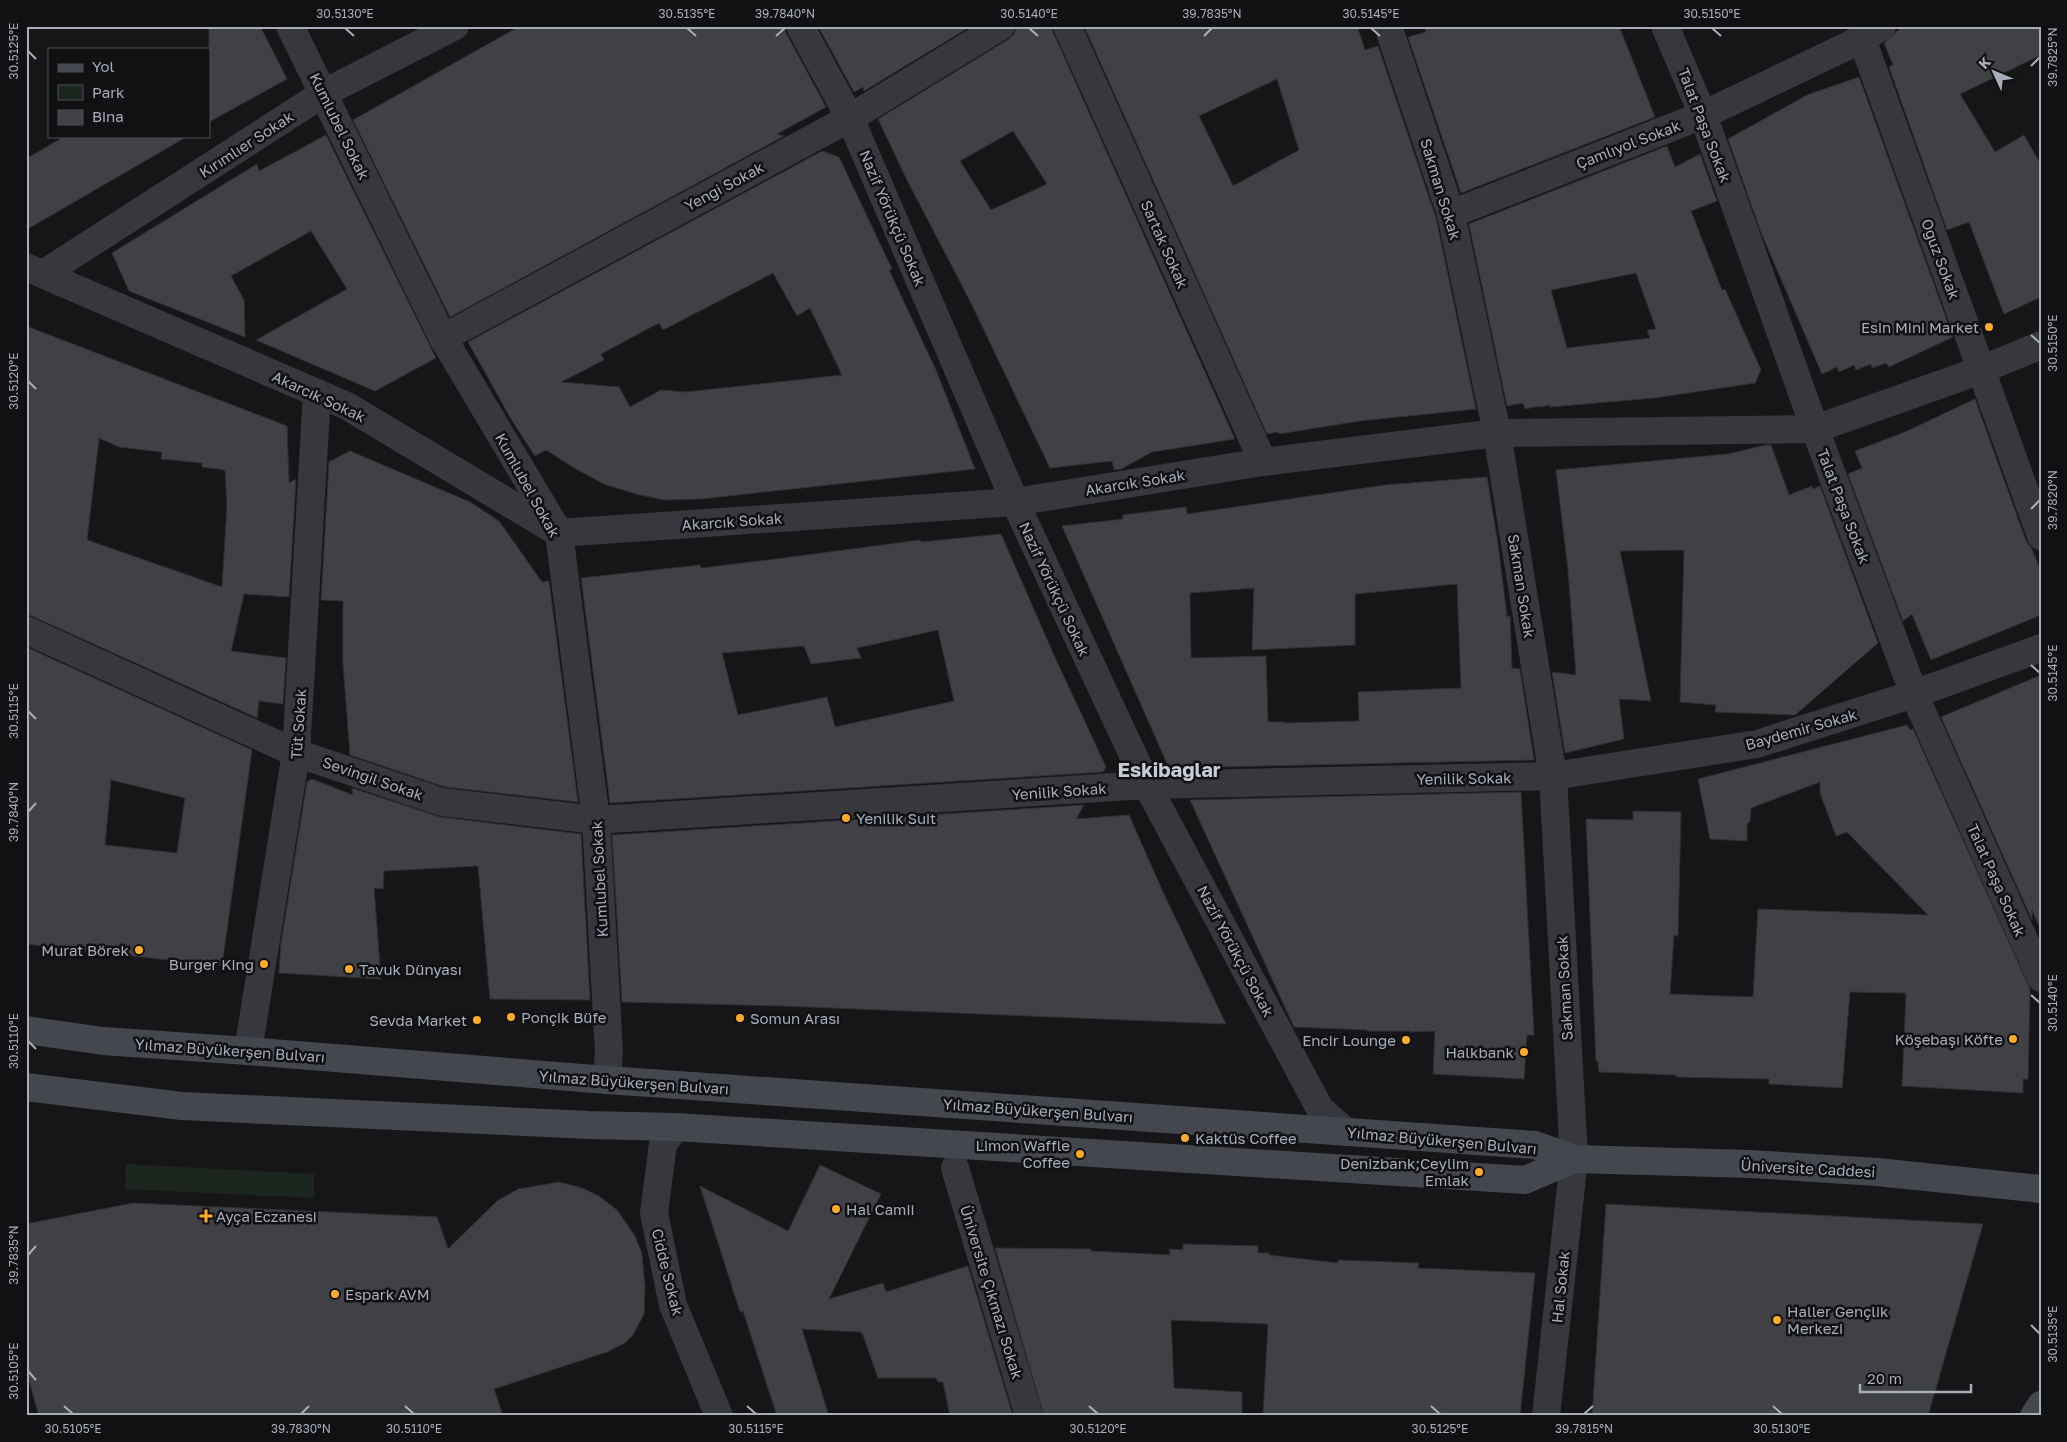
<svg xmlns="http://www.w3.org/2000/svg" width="2067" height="1442" viewBox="0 0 2067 1442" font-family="'Golos Text',sans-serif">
<rect width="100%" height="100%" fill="#161618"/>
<path fill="#1d261e" d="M126 1164 314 1174V1198L125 1189Z"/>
<g fill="#404145" stroke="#303034" fill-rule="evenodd">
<path d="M209 26H260L287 79 209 122Z"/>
<path d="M520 26H784L786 33 826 107 777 134 784 136 450 317 353 120Z"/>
<path d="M818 26H971L864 91 863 87 854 92Z"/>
<path d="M1017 26H1052L1053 32 1235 439 1152 452 1121 469 1114 470 1112 461 1050 468 970 301 906 178 878 119 1009 39 1014 34ZM1013 131 1047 184 991 210 960 161Z"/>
<path d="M1084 26H1357L1365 50 1378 46 1436 218 1476 409 1360 421 1279 434 1278 432 1267 434ZM1277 79 1299 150 1233 186 1199 116Z"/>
<path d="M1425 26H1619L1655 117 1461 193 1408 37 1426 32Z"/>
<path d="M1903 26H2041V55L1960 94 1995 152 2024 135 2041 165V297L2004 314 1969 222 1947 230 1889 67 1893 65 1884 43Z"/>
<path d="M1859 77 1953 337 1889 367 1886 363 1872 368 1871 364 1856 370 1854 365 1839 372 1837 367 1822 374 1762 235 1728 139 1807 95Z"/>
<path d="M326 135 436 358 375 391 256 340 347 289 311 231 231 276 244 300 245 337 129 291 112 253 257 164 259 171Z"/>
<path d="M65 136H188L26 230V159Z"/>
<path d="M1667 146 1675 167 1700 154 1717 201 1691 211 1722 290 1725 289 1761 370 1755 383 1654 398 1550 407V405L1540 407 1539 406 1525 409 1523 403 1507 406 1469 224ZM1636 273 1656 329 1647 330 1650 338 1567 348 1551 290Z"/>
<path d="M822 151 839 157 892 269 889 270 936 370 975 469 701 499 664 500 636 494 604 484 576 469 546 450 535 456 511 419 468 342ZM773 273 797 316 810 308 842 375 686 392 661 390 630 407 619 387 561 382 604 360 601 354 659 323 663 330Z"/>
<path d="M26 326 287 426 289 483 296 479 289 597 244 594 231 651 286 658 283 704 259 701 257 718 32 616 26 615ZM99 438 119 447 162 452 161 459 202 463V467L225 470 227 505 222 587 87 540Z"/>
<path d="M1975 399 2026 541 2032 549 2041 572V615L1931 660 1912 614 1903 621 1848 474 1862 468 1855 451 1905 432Z"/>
<path d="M1766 445H1771L1789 495 1812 486 1813 489 1820 486 1878 643 1795 715 1715 712 1716 705 1680 702 1684 550 1620 551 1651 701 1619 699 1624 739 1565 753 1552 672 1576 675 1568 570 1556 470 1728 454Z"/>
<path d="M350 451 470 502 499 521 542 582 549 581 578 802 445 787 350 755 343 664V601L321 600 329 462Z"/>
<path d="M1487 477 1498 544 1507 617 1510 616 1512 668 1520 669 1534 760 1169 768 1062 526 1123 519V515L1186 507 1187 514 1385 485ZM1457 584 1461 688 1358 692 1359 721 1284 723V722H1268L1266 656 1191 658 1190 593 1254 588 1252 650 1355 645V594Z"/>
<path d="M1001 534 1053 653 1106 767 1103 772 610 803 581 578 700 565 701 568 776 559 920 540 921 542ZM938 630 954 701 835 727 827 697 738 715 722 653 804 646 811 664 861 658 857 648Z"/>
<path d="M26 647 252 750 222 966 26 944ZM111 780 185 798 177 853 105 845Z"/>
<path d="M2041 675V928H2040L2032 910V920L1941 717Z"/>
<path d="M1907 725 1910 730 1913 729 2030 989 2028 1079H2023V1093L1902 1086 1906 993 1850 992 1842 1088 1769 1084V1079L1676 1077V1075L1599 1072 1598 1061H1596L1586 819 1633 820V811L1681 812 1678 936 1674 935 1670 994 1753 997 1758 909 1928 915 1847 832 1836 836 1820 793V782L1751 808 1750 821 1747 824V841L1710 839 1698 779Z"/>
<path d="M312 779 353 795 352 788 440 817 581 834 590 1000 490 999 478 866 384 871 383 889 374 888 381 979 279 973 281 943 307 782Z"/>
<path d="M1521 792 1534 1035H1527L1524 1079 1433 1074 1435 1031 1410 1032V1031H1367V1030L1294 1027 1190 800Z"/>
<path d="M1084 805 1076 819 1129 815 1163 892 1226 1024 783 1006 622 1002 612 835Z"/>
<path d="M820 1165 881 1194 829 1299 883 1283 886 1292 968 1266 1013 1416H950L943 1382H938L936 1378H878L863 1335 860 1332 802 1329 829 1416H777L743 1311 740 1312 700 1186 788 1231Z"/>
<path d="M559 1182 582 1188 599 1196 617 1210 635 1236 642 1254 645 1287 644 1314 633 1335 625 1343 607 1352 494 1389 503 1416H39L26 1369V1224L133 1203 437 1217 448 1249 497 1201 518 1189Z"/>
<path d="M1606 1204 1983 1224 1928 1416H1592Z"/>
<path d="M1183 1244 1258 1246V1253H1269V1255L1338 1263V1260L1419 1263 1418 1268 1535 1273 1520 1416H1263L1268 1324 1171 1320 1174 1388 1242 1392V1416H1044L995 1248 1091 1249V1251L1170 1255 1169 1249 1183 1250Z"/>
</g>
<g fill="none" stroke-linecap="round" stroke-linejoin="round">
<g stroke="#36383d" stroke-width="28">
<path d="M290 26 443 338 559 533 596 820 609 1052 607 1080"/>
<path d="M800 26 850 118 1015 502 1147 785 1320 1109 1346 1132"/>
<path d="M1067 26 1263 462"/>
<path d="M1388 26 1451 214 1497 433 1553 776 1574 1159 1546 1416"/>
<path d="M1665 26 1703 115 1815 429 1914 694 2041 978"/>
<path d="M1862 39 2041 536"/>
<path d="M1451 214 1703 115 1862 39 1882 26"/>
<path d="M26 267 347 406 559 533 1015 502 1263 462 1497 433 1815 429 1981 370 2041 345"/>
<path d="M43 274 324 93 455 26"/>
<path d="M443 338 850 118 1001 26"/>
<path d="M26 630 296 753 442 802 596 820 1147 785 1553 776 1757 744 1914 694 2041 648"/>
<path d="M248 1051 296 753 317 393"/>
<path d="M676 1127 663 1144 654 1213 673 1305 719 1416"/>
<path d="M955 1168 1029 1416"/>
</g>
<g stroke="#44474d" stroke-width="28">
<path d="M26 1030 103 1041 248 1051 607 1080 1535 1145 1574 1159 1751 1164 1877 1172 2041 1189"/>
<path d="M26 1087 182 1106 589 1125 676 1127 1525 1180 1574 1159"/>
<path d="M2034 1416 2041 1405"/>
</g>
</g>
<path fill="none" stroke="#a7adb9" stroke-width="2" d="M345 28 354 36M687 28 696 36M1029 28 1038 36M1371 28 1380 36M1712 28 1721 36M776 36 785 28M1204 36 1212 28M28 51 36 59M2031 66 2040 57M2031 335 2040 343M28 381 36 389M2031 509 2040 500M2031 665 2040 673M28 711 36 719M28 812 36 803M2031 995 2040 1003M28 1041 36 1049M28 1255 36 1246M2031 1325 2040 1334M28 1371 36 1380M64 1406 73 1414M405 1406 414 1414M747 1406 756 1414M1089 1406 1098 1414M1431 1406 1440 1414M1773 1406 1782 1414M301 1414 309 1406M1584 1414 1593 1406"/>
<g fill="#feab28" stroke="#111113" stroke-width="2">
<circle cx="1989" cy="327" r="5"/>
<circle cx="846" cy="818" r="5"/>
<circle cx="139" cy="950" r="5"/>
<circle cx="264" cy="964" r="5"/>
<circle cx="349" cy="969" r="5"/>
<circle cx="511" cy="1017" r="5"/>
<circle cx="740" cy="1018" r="5"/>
<circle cx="477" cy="1020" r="5"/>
<circle cx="2013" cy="1039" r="5"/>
<circle cx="1406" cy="1040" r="5"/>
<circle cx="1524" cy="1052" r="5"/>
<circle cx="1185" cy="1138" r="5"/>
<circle cx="1080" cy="1154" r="5"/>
<circle cx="1479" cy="1172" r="5"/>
<circle cx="836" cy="1209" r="5"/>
<path d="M203.5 1208.5h5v5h5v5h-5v5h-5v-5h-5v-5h5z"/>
<circle cx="335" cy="1294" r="5"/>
<circle cx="1777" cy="1320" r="5"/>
</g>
<g text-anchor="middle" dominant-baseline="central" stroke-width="5" stroke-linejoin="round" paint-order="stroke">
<g font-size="15" fill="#a7adb9" stroke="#111113">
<text transform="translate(1705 125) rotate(69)">Talat Paşa Sokak</text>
<text transform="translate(340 126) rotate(64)">Kumlubel Sokak</text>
<text transform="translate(246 144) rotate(-33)">Kırımlıer Sokak</text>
<text transform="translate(1628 144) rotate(-21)">Çamlıyol Sokak</text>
<text transform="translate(724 186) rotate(-28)">Yengi Sokak</text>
<text transform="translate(1441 189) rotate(73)">Sakman Sokak</text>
<text transform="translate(893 218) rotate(67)">Nazif Yörükçü Sokak</text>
<text transform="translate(1165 244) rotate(66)">Sartak Sokak</text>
<text transform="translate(1941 259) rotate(70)">Oğuz Sokak</text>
<text transform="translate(319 396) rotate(25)">Akarcık Sokak</text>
<text transform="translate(1135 482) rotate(-9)">Akarcık Sokak</text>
<text transform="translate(528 485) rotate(61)">Kumlubel Sokak</text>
<text transform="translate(1844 506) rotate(69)">Talat Paşa Sokak</text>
<text transform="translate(732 521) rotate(-4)">Akarcık Sokak</text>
<text transform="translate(1522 586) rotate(81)">Sakman Sokak</text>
<text transform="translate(1055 589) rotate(65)">Nazif Yörükçü Sokak</text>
<text transform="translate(298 724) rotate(-86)">Tüt Sokak</text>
<text transform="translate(1801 729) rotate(-16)">Baydemir Sokak</text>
<text transform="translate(373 778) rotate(19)">Sevingil Sokak</text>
<text transform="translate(1464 778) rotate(-1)">Yenilik Sokak</text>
<text transform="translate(1059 791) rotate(-4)">Yenilik Sokak</text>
<text transform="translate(599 879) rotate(-93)">Kumlubel Sokak</text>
<text transform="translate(1997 880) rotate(66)">Talat Paşa Sokak</text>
<text transform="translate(1236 951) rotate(62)">Nazif Yörükçü Sokak</text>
<text transform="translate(1564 988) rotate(-93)">Sakman Sokak</text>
<text transform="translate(230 1050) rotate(4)">Yılmaz Büyükerşen Bulvarı</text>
<text transform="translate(634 1082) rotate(4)">Yılmaz Büyükerşen Bulvarı</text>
<text transform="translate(1038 1110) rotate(4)">Yılmaz Büyükerşen Bulvarı</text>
<text transform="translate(1442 1140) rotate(5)">Yılmaz Büyükerşen Bulvarı</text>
<text transform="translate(1808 1168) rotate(3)">Üniversite Caddesi</text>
<text transform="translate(668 1272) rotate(76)">Cidde Sokak</text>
<text transform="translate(1560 1287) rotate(-84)">Hal Sokak</text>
<text transform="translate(992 1292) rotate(73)">Üniversite Çıkmazı Sokak</text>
</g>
<g font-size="15" fill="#a7adb9" stroke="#111113" text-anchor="end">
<text x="1979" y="327">Esin Mini Market</text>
<text x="856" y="818" text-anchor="start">Yenilik Suit</text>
<text x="129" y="950">Murat Börek</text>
<text x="254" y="964">Burger King</text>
<text x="359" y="969" text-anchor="start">Tavuk Dünyası</text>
<text x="521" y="1017" text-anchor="start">Ponçik Büfe</text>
<text x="750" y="1018" text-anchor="start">Somun Arası</text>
<text x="467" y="1020">Sevda Market</text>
<text x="2003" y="1039">Köşebaşı Köfte</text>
<text x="1396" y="1040">Encir Lounge</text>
<text x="1514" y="1052">Halkbank</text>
<text x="1195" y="1138" text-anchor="start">Kaktüs Coffee</text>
<text x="1070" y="1145">Limon Waffle<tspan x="1070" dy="17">Coffee</tspan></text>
<text x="1469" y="1163">Denizbank;Ceylim<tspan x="1469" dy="17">Emlak</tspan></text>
<text x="846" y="1209" text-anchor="start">Hal Camii</text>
<text x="216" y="1216" text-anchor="start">Ayça Eczanesi</text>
<text x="345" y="1294" text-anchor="start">Espark AVM</text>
<text x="1787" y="1311" text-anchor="start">Haller Gençlik<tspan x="1787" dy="17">Merkezi</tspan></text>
</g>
<g font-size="20" font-weight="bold" fill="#c8ccd5" stroke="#111113">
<text x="1169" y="769">Eskibağlar</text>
</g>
</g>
<rect width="2067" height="1442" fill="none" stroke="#111113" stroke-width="55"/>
<rect x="48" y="48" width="162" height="90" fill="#111113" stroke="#4d4f55"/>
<rect x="58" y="64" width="25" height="8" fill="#44474d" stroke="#4d4f55"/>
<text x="92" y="72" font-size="15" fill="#a7adb9">Yol</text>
<rect x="58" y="85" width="25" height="15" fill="#1d261e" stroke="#4d4f55"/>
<text x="92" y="98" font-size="15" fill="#a7adb9">Park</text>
<rect x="58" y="110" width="25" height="15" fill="#404145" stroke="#4d4f55"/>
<text x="92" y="122" font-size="15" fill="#a7adb9">Bina</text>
<g transform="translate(1994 72) rotate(314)" stroke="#111113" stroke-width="4" paint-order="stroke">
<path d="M0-4L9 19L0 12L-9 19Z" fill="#a7adb9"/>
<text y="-8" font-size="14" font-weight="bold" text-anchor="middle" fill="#a7adb9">K</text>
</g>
<path d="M1860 1384v8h111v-8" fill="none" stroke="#a7adb9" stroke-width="2.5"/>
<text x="1867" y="1384" font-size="15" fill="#a7adb9" stroke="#111113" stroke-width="4" paint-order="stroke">20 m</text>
<rect x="28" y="28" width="2012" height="1386" fill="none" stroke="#a7adb9" stroke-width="2"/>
<g font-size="12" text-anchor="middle" fill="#a7adb9">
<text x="345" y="18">30.5130°E</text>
<text x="687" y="18">30.5135°E</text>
<text x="785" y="18">39.7840°N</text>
<text x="1029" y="18">30.5140°E</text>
<text x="1212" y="18">39.7835°N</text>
<text x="1371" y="18">30.5145°E</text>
<text x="1712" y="18">30.5150°E</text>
<text transform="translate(14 51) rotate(-90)" y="4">30.5125°E</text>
<text transform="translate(2053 57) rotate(-90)" y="4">39.7825°N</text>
<text transform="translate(2053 343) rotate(-90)" y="4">30.5150°E</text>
<text transform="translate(14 381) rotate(-90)" y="4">30.5120°E</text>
<text transform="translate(2053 500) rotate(-90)" y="4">39.7820°N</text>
<text transform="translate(2053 673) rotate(-90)" y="4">30.5145°E</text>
<text transform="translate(14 711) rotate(-90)" y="4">30.5115°E</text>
<text transform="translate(14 812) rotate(-90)" y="4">39.7840°N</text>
<text transform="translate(2053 1003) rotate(-90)" y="4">30.5140°E</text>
<text transform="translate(14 1041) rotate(-90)" y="4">30.5110°E</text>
<text transform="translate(14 1255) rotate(-90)" y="4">39.7835°N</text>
<text transform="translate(2053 1334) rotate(-90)" y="4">30.5135°E</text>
<text transform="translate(14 1371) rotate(-90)" y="4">30.5105°E</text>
<text x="73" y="1433">30.5105°E</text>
<text x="301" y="1433">39.7830°N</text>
<text x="414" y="1433">30.5110°E</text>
<text x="756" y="1433">30.5115°E</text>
<text x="1098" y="1433">30.5120°E</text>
<text x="1440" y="1433">30.5125°E</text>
<text x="1584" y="1433">39.7815°N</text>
<text x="1782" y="1433">30.5130°E</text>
</g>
</svg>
